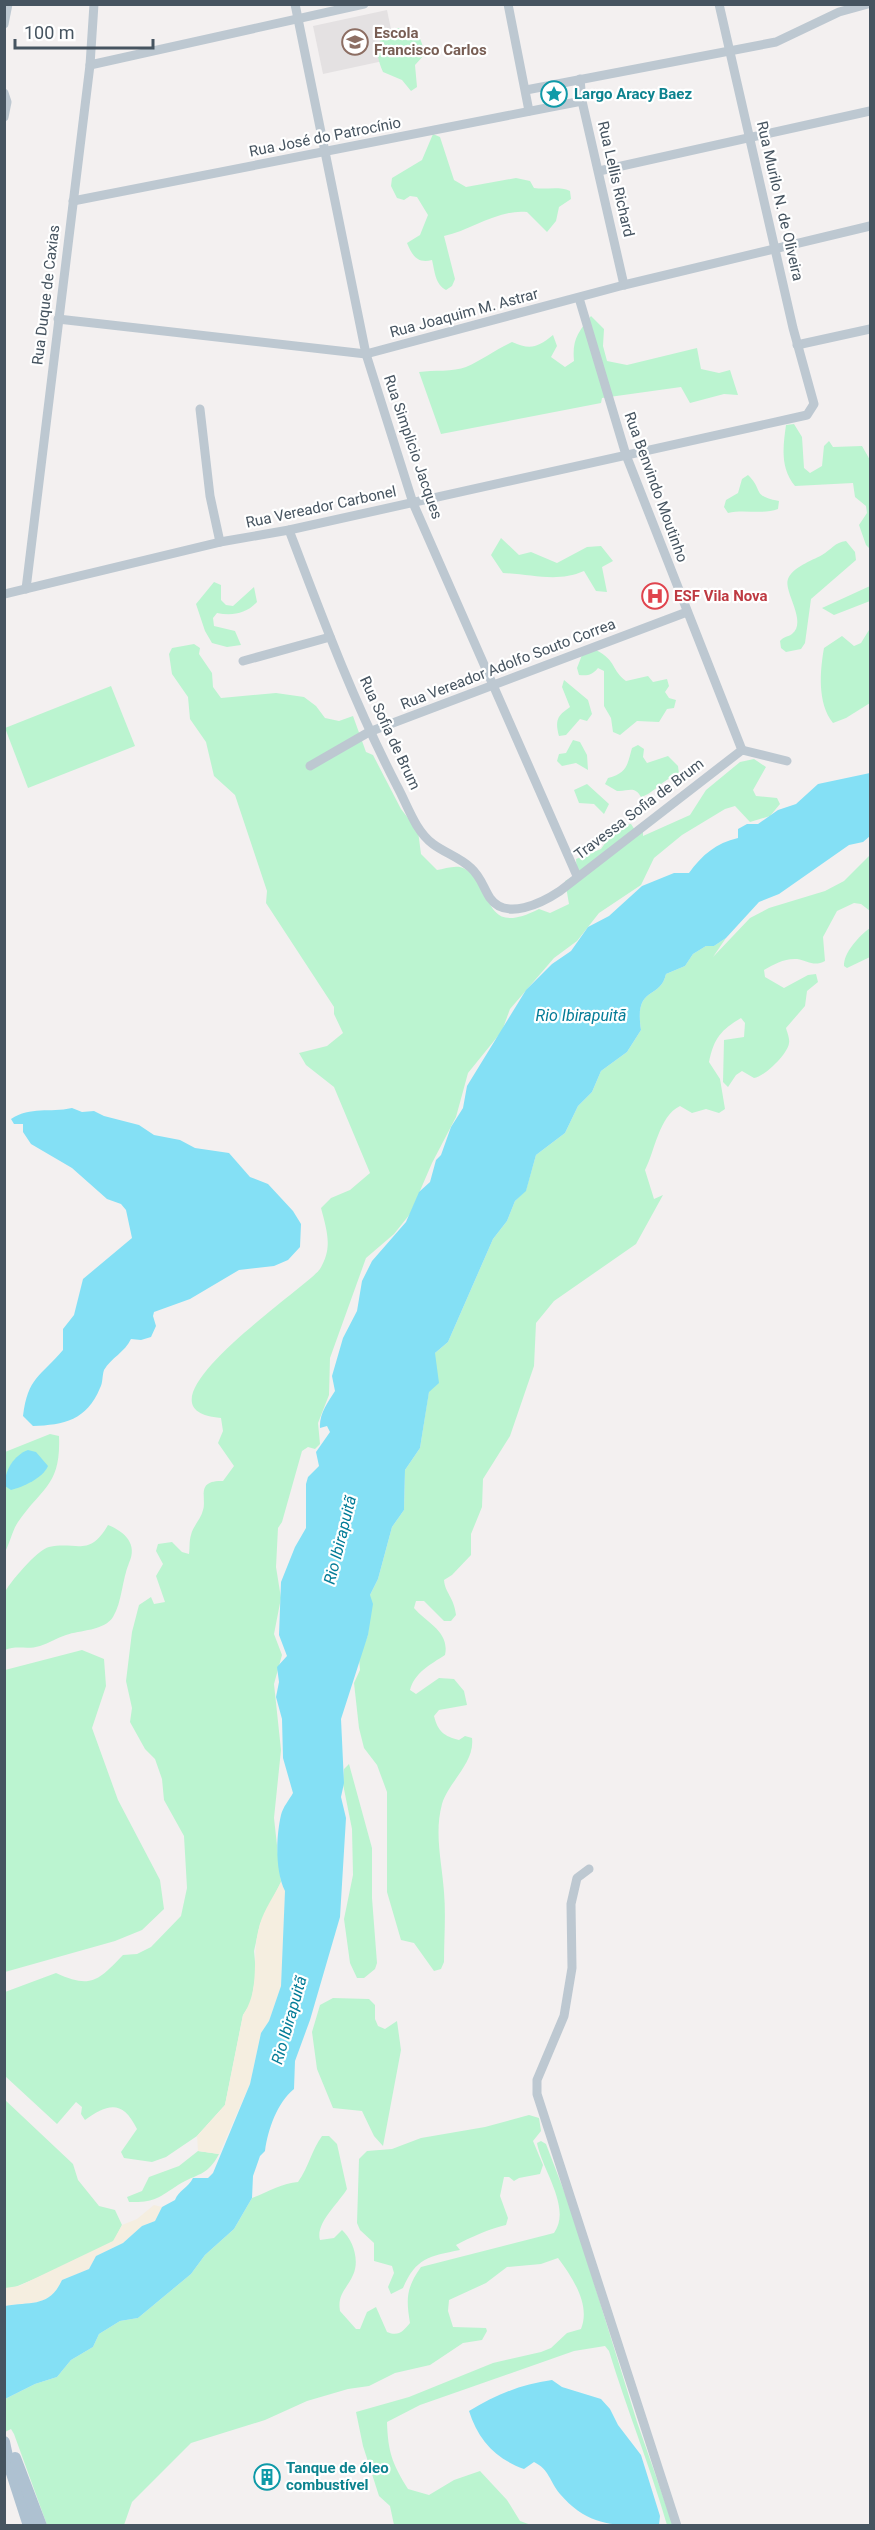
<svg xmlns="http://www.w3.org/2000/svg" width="875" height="2530" viewBox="0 0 875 2530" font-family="Roboto,sans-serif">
<rect width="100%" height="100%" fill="#f3f0f0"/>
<path fill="#e4e1e2" d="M387 10 397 58 323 74 313 26Z"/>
<g fill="#bbf4d0">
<path d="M398 28C418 29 420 35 425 54L415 65 417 87 411 91 402 80 383 72C374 50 374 38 398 28Z"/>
<path d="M433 134 440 137 454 180 466 187 516 178 530 181 534 188C546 190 559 186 570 191L571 199 559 207 556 221 547 232 527 212C498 209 472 230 444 236L455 279 452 286 446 290C435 284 435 272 432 260 417 264 412 255 407 243L420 235 428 215 417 197 410 196 404 200 397 198 391 186 392 178 422 160Z"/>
<path d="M591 316 604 329 603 346 607 361 627 365 697 348 701 369 719 373 730 370 738 395 724 394 690 403 681 387 602 398 601 403 441 434 419 372C433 370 454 372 466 367 482 360 495 350 512 342 530 350 537 348 553 335L557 346 551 357 565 367 574 361C572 340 578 332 591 316Z"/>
<path d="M794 424 802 437 804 468 810 473 822 466 824 446 829 441 833 447 862 446 870 460V549L866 545 859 525 867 513 866 506 855 497 853 483 795 486C780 468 783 447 786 425Z"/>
<path d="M748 475C764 490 751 496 779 501L778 509C763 515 744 509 728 513L724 507 726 500 738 493 742 479Z"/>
<path d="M501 538 519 555 531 552 557 563 587 547 601 546 613 561 602 567 607 592 596 591 584 571C557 583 532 574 503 573L491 555Z"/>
<path d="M846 541 855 552 856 560 811 599 805 643 801 649 786 652 781 648 780 641C784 636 788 637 792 634 808 622 783 591 788 579 793 567 811 561 822 555 831 550 835 542 846 541Z"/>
<path d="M214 582 221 585V600L226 605 233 606 254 587 257 602C246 614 232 616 217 613L213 618 214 626 235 631 241 645 227 647 212 643 205 631 196 604Z"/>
<path d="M870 586V601L834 615 822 608Z"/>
<path d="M869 630 870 703 846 718 833 723C817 703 820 670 824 648L842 636 854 646 861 643Z"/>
<path d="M194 644 200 648 199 654 212 673 213 687 221 698 276 693 304 697 316 706 325 718 339 721 353 716 366 752 373 755 401 809 418 831 421 854 437 870C445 869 457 864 465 869 496 886 480 939 539 909L550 913 569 904 565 881 577 874 576 859 601 849 617 826 631 824 635 830 643 832V836L690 815 706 790 740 762 754 759 766 767 753 790 756 796 777 798 780 804 770 816 750 822 735 806 725 809 682 835 654 858 641 885 599 913 577 941 554 958 510 1009 502 1031 468 1073 456 1117 432 1163 410 1214 394 1234 366 1258 330 1358 329 1395 318 1423 320 1444 315 1449 308 1447 302 1451 282 1522 278 1528 276 1567 281 1598 274 1634 282 1655 274 1684 281 1750 274 1818 281 1882 260 1924 254 1951 256 1973 251 2003 243 2015 225 2105 197 2136 166 2157 152 2162 124 2158 121 2152 137 2129C123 2100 108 2103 85 2120L81 2114 82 2107 76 2102 57 2124 5 2076V1992L56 1973C91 1989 98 1981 123 1955L137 1954 151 1947 181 1916 187 1888 184 1836 164 1800 162 1779 155 1759 145 1749 130 1722 132 1708 126 1681 132 1632 139 1605 151 1597 154 1604 165 1602 156 1576 163 1564 156 1551 158 1544 172 1542 182 1552 189 1554C190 1548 189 1541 191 1535 193 1526 201 1519 203 1510 207 1498 195 1480 223 1481L234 1466 218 1443 223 1431 221 1418C121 1410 308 1287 320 1269 333 1248 327 1231 321 1208L331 1198 350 1190 370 1173 334 1087 306 1065 299 1053 327 1046 343 1033 334 1014V1007L266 903 267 891 235 795 214 776 206 742 190 719 188 697 172 674 169 654 172 648Z"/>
<path d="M596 650C617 661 611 670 626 681L648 676 653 682 667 679 669 686 665 692 669 698 676 700 674 708 667 709 659 722 637 721 620 735 613 732 611 718 604 706V671L598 668C592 675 588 676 579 675L577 668 582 655Z"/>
<path d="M564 680 588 700 592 714 587 721 580 719 566 735 559 736C555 720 557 716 570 707L562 687Z"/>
<path d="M111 686 135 746 28 788 5 728Z"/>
<path d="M573 740 580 742 587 755 588 770 576 763 562 766 557 761 559 754 566 753Z"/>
<path d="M638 745 644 749 643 757 647 763 668 756 678 766 679 774C661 780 655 793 641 797 634 785 628 792 617 791L605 784 608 778C627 773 627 766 632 748Z"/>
<path d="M587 784 609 804 604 814 594 804 579 803 574 790Z"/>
<path d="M870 855V911L861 904 854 903 837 911 823 937 825 961C814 967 808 961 797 959 785 958 774 964 764 970L765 977 784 988 808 975 816 974 818 982 807 991 805 1006 786 1028C787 1032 790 1039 789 1043 788 1054 764 1077 754 1078L742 1071 736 1075 728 1087 723 1082 724 1040 744 1037 745 1023 741 1018C721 1030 714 1038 709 1062L720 1079 725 1109 719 1113 706 1109 692 1113 680 1106C659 1116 655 1151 645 1170L654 1199 663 1195 636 1244 554 1301 536 1323 534 1366 510 1436 483 1479 482 1507 471 1534V1555L452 1575 444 1580C445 1593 454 1597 456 1615L451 1621H444L424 1601H416L414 1608C427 1623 450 1632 445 1655 431 1664 414 1673 410 1690L416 1694 439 1678 454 1679 464 1691 467 1705 439 1710 434 1716C438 1732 444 1736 459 1740L465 1736 472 1738C475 1763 449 1781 442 1804 434 1834 442 1862 444 1892 446 1915 444 1939 444 1962L441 1969 434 1971 414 1943 401 1940 387 1892V1792L377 1765 364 1748 359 1728 354 1683 360 1670 359 1658 368 1635 370 1595 378 1579 392 1527 404 1510 405 1470 420 1448 435 1353 448 1342 493 1239 507 1221 515 1201 526 1190 536 1155 565 1133 578 1106 592 1092 601 1071 627 1052 641 1030C634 984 660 1001 666 974L685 966 693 954 706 946H714L726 938 713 957 750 918 769 908 825 891 844 881Z"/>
<path d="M870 928V957L847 968 844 966C843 953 860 935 870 928Z"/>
<path d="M50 1434 59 1436C61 1486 42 1487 18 1522 12 1531 10 1543 5 1552V1452Z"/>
<path d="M108 1525C125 1532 138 1544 129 1563 122 1580 122 1602 113 1617 104 1631 80 1630 66 1635 57 1638 49 1643 40 1646 28 1650 16 1645 5 1650 4 1636 0 1606 4 1594 8 1584 38 1549 49 1547 77 1541 89 1558 108 1525Z"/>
<path d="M82 1650 104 1659 106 1686 92 1728 118 1800 160 1880 164 1909 142 1930 115 1941 5 1972V1670Z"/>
<path d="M349 1764 372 1848V1898L377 1963 375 1969 364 1978H357L350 1963 344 1919 353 1875 352 1829 343 1784 344 1769Z"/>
<path d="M333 1998 369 1999 375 2005V2019L378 2026 385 2029 397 2021 401 2050 383 2146 374 2136 362 2111 333 2108 317 2069 312 2032 320 2005Z"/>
<path d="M4 2099 73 2164 78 2180 99 2206 115 2210 122 2225 114 2241 68 2265 8 2290 4 2288Z"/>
<path d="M529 2115 539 2118 541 2131 533 2141 543 2165 540 2174 519 2178 514 2181 509 2177H504L500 2196 508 2218 506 2225C491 2228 469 2238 456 2245L460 2250C429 2256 416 2258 403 2288L391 2294 388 2287 394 2273 392 2266 374 2261V2243L360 2230 357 2223 359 2159 367 2151 392 2149 421 2138 485 2127Z"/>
<path d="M322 2136H329L337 2144 347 2189C339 2203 315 2223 320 2240L334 2238 342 2230C353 2240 360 2260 353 2275 347 2289 337 2294 340 2311L356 2329H360L367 2312 376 2307 387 2332C399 2337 403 2331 410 2323 406 2299 406 2288 421 2267L554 2233C572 2208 542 2170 537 2143L541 2141 546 2144 572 2212 637 2422 673 2525H667C650 2466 627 2410 609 2351L605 2346 574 2351 420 2405 387 2422C388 2452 392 2463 408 2489L429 2495 454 2480 480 2471 507 2500 520 2521 531 2525H394L390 2506 379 2496 363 2446 356 2412 409 2397 493 2363 541 2352 551 2348 567 2333 581 2329C591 2304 572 2277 558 2258L541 2264 507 2267 486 2283 449 2300 448 2311 453 2327 486 2328 487 2331 482 2340 463 2343 430 2365 395 2373 369 2386 348 2389 307 2401 265 2420 191 2443 132 2502 124 2525H47L14 2434 11 2429 5 2432V2399L35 2384 57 2377 71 2360 93 2347 99 2334 120 2321 138 2318 191 2274 205 2255 234 2229 252 2198C268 2192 282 2183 298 2182 309 2167 311 2151 322 2136Z"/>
<path d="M198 2151 219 2154C207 2177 197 2173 178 2185 158 2198 154 2203 129 2202L127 2197 142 2191 149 2177 179 2166Z"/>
</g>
<g fill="#f5eee0">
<path d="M281 1882 285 1891 281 1986 269 2021 261 2033 250 2084 219 2154 198 2151 197 2136 225 2105 243 2015C262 1988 250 1955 260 1924 264 1910 274 1896 281 1882Z"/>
<path d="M154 2205 162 2207 155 2221 142 2226 123 2243 96 2256 89 2269 62 2280C49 2308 32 2301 5 2306V2288L19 2286 113 2241 122 2225 137 2219Z"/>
</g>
<g fill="#84e0f5">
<path d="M870 773V836L863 842 849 845 779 894 759 902 726 938 714 946H706L693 954 685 966 666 974C660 1001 634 984 641 1030L627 1052 601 1071 592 1092 578 1106 565 1133 536 1155 526 1191 515 1201 507 1221 493 1239 448 1342 435 1353 439 1383 429 1392 420 1448 405 1470 404 1510 392 1527 378 1579 370 1595 373 1604 368 1635 341 1719 344 1783 341 1797 346 1818 340 1917 310 2020 295 2061 294 2089C277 2103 268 2129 265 2151L260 2156 253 2176 252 2198 234 2229 205 2255 191 2274 138 2318 120 2321 99 2334 93 2347 71 2360 57 2377 35 2384 5 2399V2306C32 2301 49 2308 62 2280L89 2269 96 2256 123 2243 142 2226 155 2221 162 2207 175 2200C179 2190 188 2188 193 2178H208L213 2173 250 2084 261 2033 269 2021 281 1986 285 1891C275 1871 276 1837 281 1815 283 1807 289 1800 293 1793L283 1758 282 1719 276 1697 279 1682 277 1667 287 1656 279 1635 281 1582 295 1547 306 1528V1484L308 1477 319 1466 316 1452 330 1432 327 1426 320 1428C319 1414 328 1402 335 1391L332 1376 343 1338 357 1311 362 1281 372 1261 406 1222 419 1192 430 1182 436 1160 441 1155 451 1127 463 1108 467 1086 526 990 552 964 571 951 588 927 609 916 642 886 674 873H689C702 855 716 843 738 838V829L747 824H758L778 810 796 804 818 784Z"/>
<path d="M72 1108 82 1112 94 1111 104 1116 139 1125 154 1135 180 1140 195 1148 229 1153 250 1177 268 1184 293 1211 301 1224 300 1247 288 1260 274 1266 239 1270 190 1299 154 1312 153 1316 156 1326 151 1337 141 1340 131 1339C125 1352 111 1358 104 1370 102 1376 103 1383 100 1388 87 1420 64 1425 33 1426L23 1416C28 1377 40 1377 63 1350V1329L74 1315 83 1279 132 1238 126 1210 121 1204 107 1199 72 1168 31 1144 23 1132V1124H14L11 1119C31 1106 49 1113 72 1108Z"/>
<path d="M28 1450 36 1452 48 1466C43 1478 23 1487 11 1490L5 1486C4 1471 14 1455 28 1450Z"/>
<path d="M552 2380 562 2387 601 2399 610 2409 618 2425 641 2455 660 2516 659 2525C618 2526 589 2528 560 2494 550 2482 549 2469 534 2462L524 2469C496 2459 478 2440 469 2411 496 2395 521 2384 552 2380Z"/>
</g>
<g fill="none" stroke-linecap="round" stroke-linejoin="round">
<g stroke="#bdc8d1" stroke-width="9">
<path d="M295 4 366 354 413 503 577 876"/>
<path d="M508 4 529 111"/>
<path d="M4 24 8 4"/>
<path d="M90 65 364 4"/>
<path d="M580 79 582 101 624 285"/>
<path d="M526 90 776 42 839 12 868 4"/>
<path d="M4 93 7 102 4 117"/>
<path d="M599 171 870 111"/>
<path d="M73 201 582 101"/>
<path d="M579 298 626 455 742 750"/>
<path d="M58 319 366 354 624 285 870 226"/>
<path d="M797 345 870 329"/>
<path d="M200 409 210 496 220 542"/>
<path d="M289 530C322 617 354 703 397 786 407 804 415 831 433 844 445 853 459 857 471 868 481 877 483 887 490 898 506 921 542 903 560 891L742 750 787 761"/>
<path d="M26 589 90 65 94 4"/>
<path d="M4 594 220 542 289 530 807 415 814 404 793 328 719 4"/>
<path d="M243 661 330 637"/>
<path d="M310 766 369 732 687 612"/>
<path d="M589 1869 577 1878 571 1904 572 1968 564 2016 537 2080V2094L677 2526"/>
</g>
<g stroke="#aec1d1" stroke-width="12">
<path d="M4 2442 8 2461 29 2526"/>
<path d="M15 2458 41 2526"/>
</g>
</g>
<defs>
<g id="school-ring" transform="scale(1.35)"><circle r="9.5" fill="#fff" stroke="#8d6e63" stroke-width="1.5"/><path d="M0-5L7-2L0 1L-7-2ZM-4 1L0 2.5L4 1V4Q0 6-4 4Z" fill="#8d6e63"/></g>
<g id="sight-ring" transform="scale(1.35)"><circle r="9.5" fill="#fff" stroke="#0f9aa8" stroke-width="1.5"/><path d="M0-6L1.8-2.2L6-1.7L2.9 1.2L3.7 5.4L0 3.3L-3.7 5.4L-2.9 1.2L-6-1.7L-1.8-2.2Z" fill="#0f9aa8"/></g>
<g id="hospital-ring" transform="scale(1.35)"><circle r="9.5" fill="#fff" stroke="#e0444e" stroke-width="1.5"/><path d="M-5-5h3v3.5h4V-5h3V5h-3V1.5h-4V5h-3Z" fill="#e0444e"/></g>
<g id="building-ring" transform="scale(1.35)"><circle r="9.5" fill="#fff" stroke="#0f9aa8" stroke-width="1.5"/><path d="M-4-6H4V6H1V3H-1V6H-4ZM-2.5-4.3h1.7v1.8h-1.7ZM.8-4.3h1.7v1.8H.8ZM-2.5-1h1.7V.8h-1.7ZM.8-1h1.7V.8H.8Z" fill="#0f9aa8"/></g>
</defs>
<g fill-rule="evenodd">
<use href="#school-ring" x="355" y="42"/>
<use href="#sight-ring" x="554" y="94"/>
<use href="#hospital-ring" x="655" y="596"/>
<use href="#building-ring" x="267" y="2477"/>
</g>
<g text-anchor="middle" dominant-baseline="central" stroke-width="4.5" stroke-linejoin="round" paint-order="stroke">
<g font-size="15" font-weight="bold" fill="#785e54" stroke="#fff" text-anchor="start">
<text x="374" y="33">Escola<tspan x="374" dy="17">Francisco Carlos</tspan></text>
</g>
<g font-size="15" font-weight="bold" fill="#0d838f" stroke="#fff" text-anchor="start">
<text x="574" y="94">Largo Aracy Baez</text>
<text x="286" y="2468">Tanque de óleo<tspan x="286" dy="17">combustível</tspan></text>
</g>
<g font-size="15" fill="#465460" stroke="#fff">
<text transform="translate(325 137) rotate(-11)">Rua José do Patrocínio</text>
<text transform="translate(616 179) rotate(77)">Rua Lellis Richard</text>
<text transform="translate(780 201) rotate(77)">Rua Murilo N. de Oliveira</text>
<text transform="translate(46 295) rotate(-83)">Rua Duque de Caxias</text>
<text transform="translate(464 313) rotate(-15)">Rua Joaquim M. Astrar</text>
<text transform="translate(413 447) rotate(71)">Rua Simplicio Jacques</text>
<text transform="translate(656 487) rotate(70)">Rua Benvindo Moutinho</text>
<text transform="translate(321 507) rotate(-12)">Rua Vereador Carbonel</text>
<text transform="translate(508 664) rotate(-21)">Rua Vereador Adolfo Souto Correa</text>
<text transform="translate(390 733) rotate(65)">Rua Sofia de Brum</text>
<text transform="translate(639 809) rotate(-37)">Travessa Sofia de Brum</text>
</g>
<g font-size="15" font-weight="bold" fill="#be3a42" stroke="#fff" text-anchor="start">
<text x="674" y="596">ESF Vila Nova</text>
</g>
<g font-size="16" font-style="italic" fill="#037c97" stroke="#fff">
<text x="581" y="1015">Rio Ibirapuitã</text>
<text transform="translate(340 1540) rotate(-76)">Rio Ibirapuitã</text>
<text transform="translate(289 2020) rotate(-74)">Rio Ibirapuitã</text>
</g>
</g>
<rect width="875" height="2530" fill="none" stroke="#465460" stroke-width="12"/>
<path d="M15 39v9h138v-9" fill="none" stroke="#465460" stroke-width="3"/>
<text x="24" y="39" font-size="18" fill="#465460" stroke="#ffffff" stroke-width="4.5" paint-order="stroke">100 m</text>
</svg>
